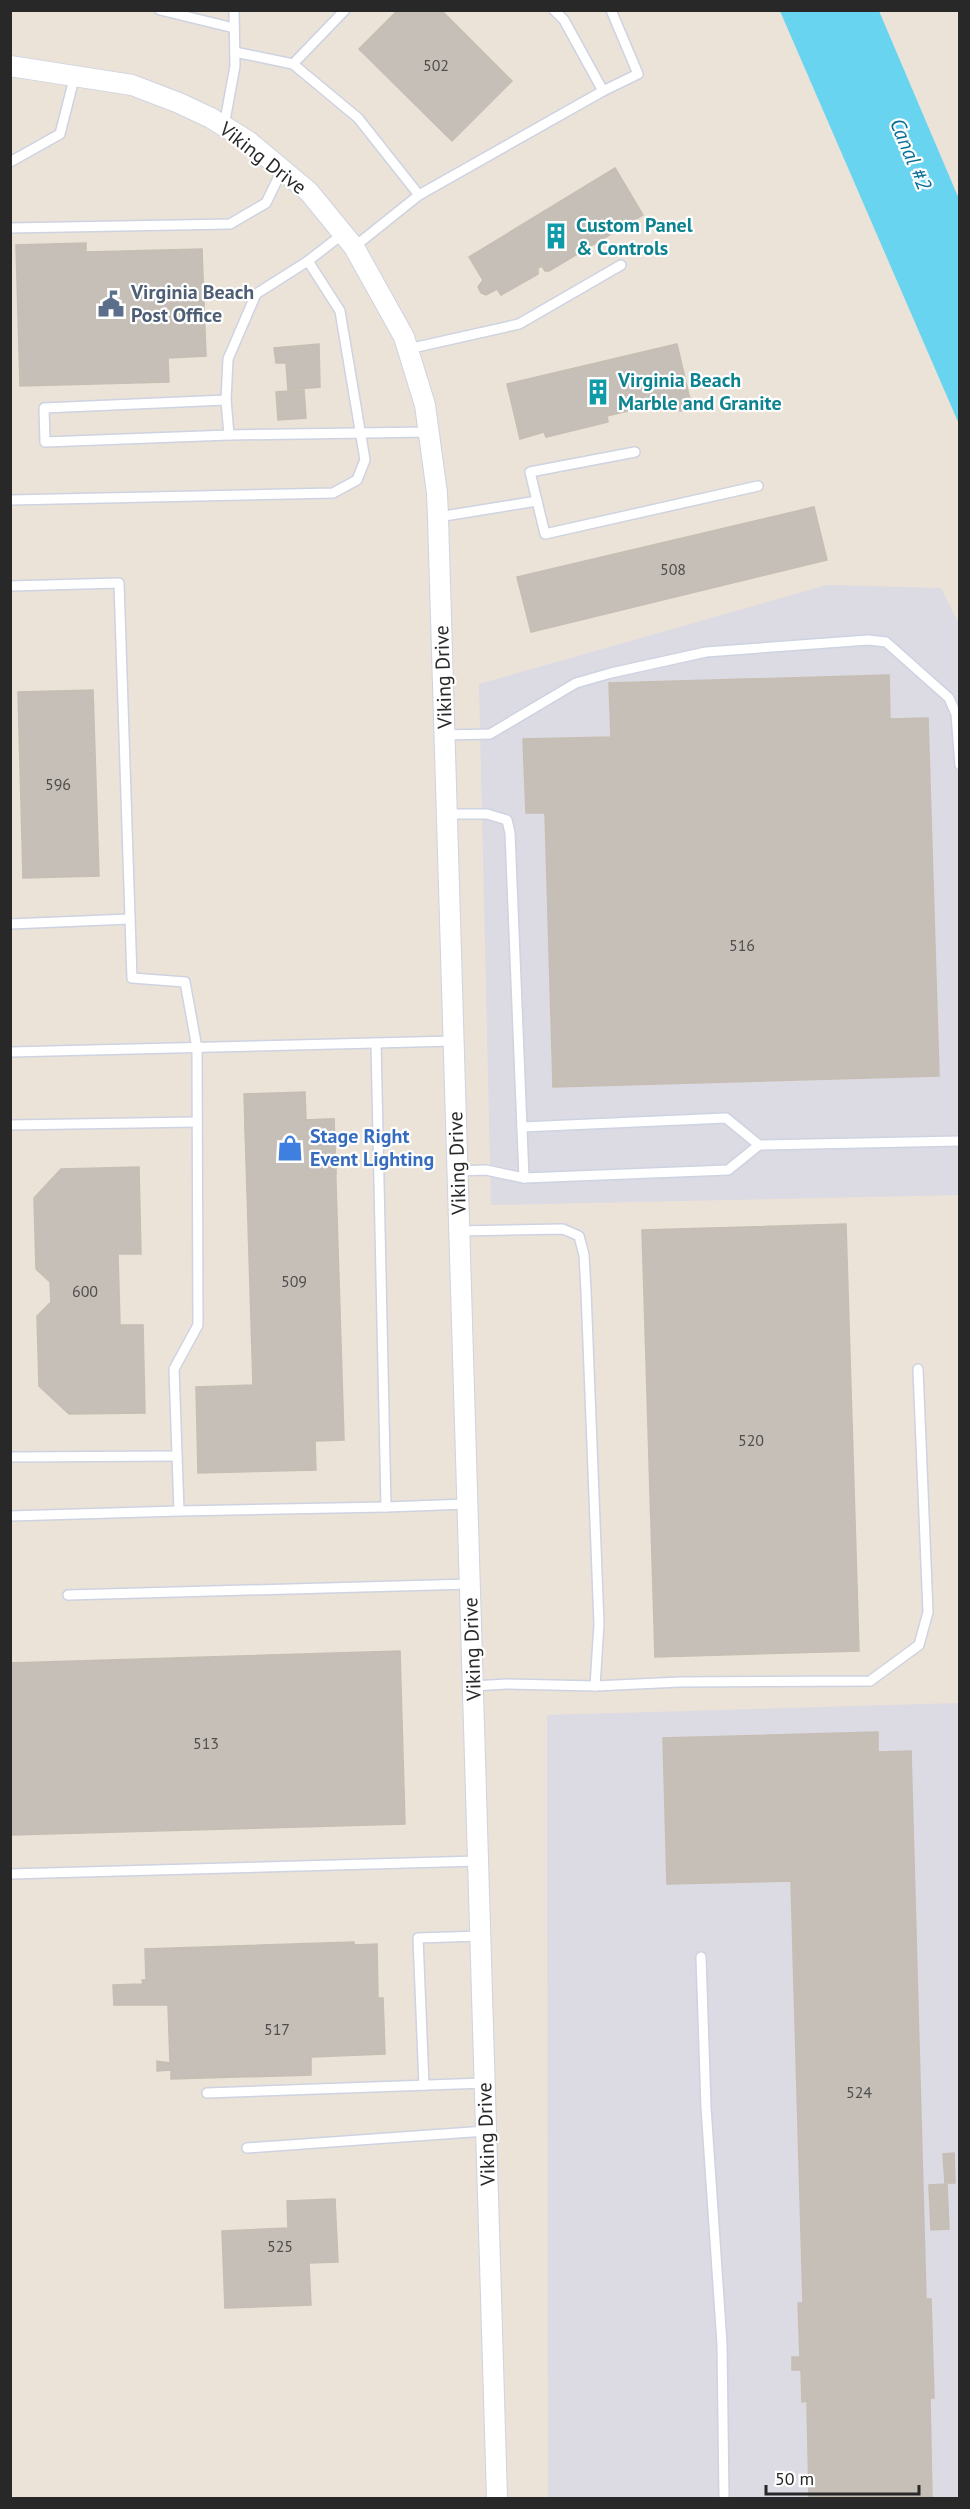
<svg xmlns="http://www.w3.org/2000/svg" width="970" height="2509" viewBox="0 0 970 2509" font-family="'PT Sans',sans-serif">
<rect width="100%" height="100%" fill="#ebe2d8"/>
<g fill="#dcdae3">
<path d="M827 585 941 588 960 625 959 1195 491 1205 479 684Z"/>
<path d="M959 1703V2498H548L547 1715Z"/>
</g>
<path fill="#68d4f0" d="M780 11H879L959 199V424Z"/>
<g fill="#c6bfb8" stroke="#c6beb3" stroke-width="1.5">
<path d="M398 10H441L512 81 452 141 359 49Z"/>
<path d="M615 168 643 215 549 271H545L542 266 538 268V274L501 295 497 289 486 295 481 293 478 287 483 280 469 257Z"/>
<path d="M86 243V252L202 249 206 356 168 358 169 382 20 386 16 245Z"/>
<path d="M319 344 320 387 288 390 286 363H276L274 348Z"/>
<path d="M677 344 692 408 680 411 678 399 607 416 608 422 546 437 544 432 520 439 507 384Z"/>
<path d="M304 390 306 418 278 420 276 392Z"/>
<path d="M814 507 827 560 531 632 517 577Z"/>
<path d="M889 675 890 719 928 718 939 1076 553 1087 545 813H526L523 739 611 737 609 683Z"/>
<path d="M93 690 99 876 23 878 18 692Z"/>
<path d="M305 1092 306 1120 334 1119 344 1440 315 1441 316 1470 198 1473 196 1387 253 1385 244 1094Z"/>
<path d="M334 1119 336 1174 247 1177 245 1122Z"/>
<path d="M139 1167 141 1254H118L120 1325H143L145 1413 69 1414 39 1386 37 1316 51 1302 50 1282 36 1269 34 1198 61 1169Z"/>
<path d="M846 1224 859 1651 655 1657 642 1230Z"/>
<path d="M400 1651 405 1824 10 1835V1663Z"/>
<path d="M878 1732V1752L911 1751 926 2299H931L934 2398H930L932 2498H809L807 2401 802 2402 801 2370H792V2357H800L798 2303H803L791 1881 667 1884 663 1738Z"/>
<path d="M354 1942V1945L377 1944 378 1998H383L385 2054 311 2057V2075L171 2079V2070L157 2071V2061L170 2063 168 2005H114L113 1985 143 1984 142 1980H146L145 1949Z"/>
<path d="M954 2153 955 2183H945L943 2154Z"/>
<path d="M947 2184 949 2229 931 2230 929 2185Z"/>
<path d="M335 2199 338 2262 309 2263 311 2305 225 2308 222 2231 288 2228 287 2201Z"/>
</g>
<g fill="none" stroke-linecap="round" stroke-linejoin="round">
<g stroke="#ced3e1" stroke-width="12">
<g id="lane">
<path d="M160 10 234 28"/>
<path d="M235 52 293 64 345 10"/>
<path d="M293 64 358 118 419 195 603 91 564 20 554 10"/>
<path d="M603 91 638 74 611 10"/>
<path d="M224 126 235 66 234 10"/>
<path d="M10 162 60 134 75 75"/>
<path d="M10 228 230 224 266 203 283 168"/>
<path d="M354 247 419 195"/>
<path d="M408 349 519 324 621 265"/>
<path d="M226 400 44 408 45 442 229 435 429 432"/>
<path d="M229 435 226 400 228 359 256 294 308 261 344 233"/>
<path d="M10 500 333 493 357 480 365 460 340 311 308 261"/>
<path d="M537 501 545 534 758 486"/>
<path d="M438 517 537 501 530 472 635 452"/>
<path d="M10 586 119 583 132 978 185 982 197 1048 198 1325 174 1369 179 1511 386 1507"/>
<path d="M445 735 490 734 576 683 611 673 706 652 868 640 886 642 949 698 956 714 960 765"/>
<path d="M447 814H487L507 820 510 833 524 1178 486 1170 457 1171"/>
<path d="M10 924 130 919"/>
<path d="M376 1043 386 1507 467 1504"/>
<path d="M10 1052 454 1041"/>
<path d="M10 1125 197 1122"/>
<path d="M522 1127 726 1118 759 1145 728 1170 524 1178"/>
<path d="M759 1145 960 1141"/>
<path d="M459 1231 563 1229 579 1236 584 1255 586 1291 599 1624 595 1686 507 1684 473 1686"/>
<path d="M10 1457 177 1456"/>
<path d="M10 1516 179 1511"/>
<path d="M68 1595 470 1584"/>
<path d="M595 1686 680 1682 870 1681 919 1645 928 1612 918 1369"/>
<path d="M10 1874 478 1861"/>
<path d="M701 1957 706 2107 722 2344 724 2498"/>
<path d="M424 2085 418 1938 480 1936"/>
<path d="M207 2093 484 2083"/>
<path d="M247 2148 486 2131"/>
</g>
</g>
<g stroke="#ced3e1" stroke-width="22">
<path id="street" d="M10 66 132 85 179 103 211 118 248 141 309 192 354 247 404 337 425 405 437 493 438 517 497 2498"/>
</g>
<use href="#lane" stroke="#fff" stroke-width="9"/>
<use href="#street" stroke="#fff" stroke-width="20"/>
</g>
<defs>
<g id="building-bare" transform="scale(2.07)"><path d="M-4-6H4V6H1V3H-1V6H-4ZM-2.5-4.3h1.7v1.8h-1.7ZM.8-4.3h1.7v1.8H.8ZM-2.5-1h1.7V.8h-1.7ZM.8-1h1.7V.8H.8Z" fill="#0f9aa8" stroke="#fff" stroke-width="2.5" paint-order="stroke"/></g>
<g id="civic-bare" transform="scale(2.07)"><path d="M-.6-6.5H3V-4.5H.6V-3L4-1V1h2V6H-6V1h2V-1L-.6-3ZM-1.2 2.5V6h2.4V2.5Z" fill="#5c6f8a" stroke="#fff" stroke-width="2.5" paint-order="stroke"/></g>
<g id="shop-bare" transform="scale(2.07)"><path d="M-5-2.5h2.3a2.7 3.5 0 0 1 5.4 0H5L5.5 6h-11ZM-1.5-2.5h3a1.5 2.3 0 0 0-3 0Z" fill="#3f7fe0" stroke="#fff" stroke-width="2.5" paint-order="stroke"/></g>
</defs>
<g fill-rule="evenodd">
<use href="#building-bare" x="556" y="236"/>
<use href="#civic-bare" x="111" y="304"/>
<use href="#building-bare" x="598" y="392"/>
<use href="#shop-bare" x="290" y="1148"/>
</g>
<g text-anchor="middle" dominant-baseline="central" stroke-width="4.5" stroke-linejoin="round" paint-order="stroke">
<g font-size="16" fill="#504e4c">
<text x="436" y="65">502</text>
<text x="673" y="569">508</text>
<text x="58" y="784">596</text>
<text x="742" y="945">516</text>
<text x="294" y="1281">509</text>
<text x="85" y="1291">600</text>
<text x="751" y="1440">520</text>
<text x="206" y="1743">513</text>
<text x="277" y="2029">517</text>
<text x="859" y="2092">524</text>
<text x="280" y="2246">525</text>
</g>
<g font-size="20" fill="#282828" stroke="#fff">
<text transform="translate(263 158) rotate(38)">Viking Drive</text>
<text transform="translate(443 677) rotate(-92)">Viking Drive</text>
<text transform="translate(457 1163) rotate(-92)">Viking Drive</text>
<text transform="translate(472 1649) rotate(-92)">Viking Drive</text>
<text transform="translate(486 2134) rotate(-92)">Viking Drive</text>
</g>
<g font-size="20" font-weight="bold" fill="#0d838f" stroke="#fff" text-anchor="start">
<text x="576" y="225">Custom Panel<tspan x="576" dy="23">&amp; Controls</tspan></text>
<text x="618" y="380">Virginia Beach<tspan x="618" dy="23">Marble and Granite</tspan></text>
</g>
<g font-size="20" font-weight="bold" fill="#4e5e75" stroke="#fff" text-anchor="start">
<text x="131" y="292">Virginia Beach<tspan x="131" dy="23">Post Office</tspan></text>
</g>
<g font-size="20" font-weight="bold" fill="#366cbe" stroke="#fff" text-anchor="start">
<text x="310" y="1136">Stage Right<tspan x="310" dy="23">Event Lighting</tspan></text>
</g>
<g font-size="21" font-style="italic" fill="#0b7098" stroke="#fff">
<text transform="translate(911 154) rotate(67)">Canal #2</text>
</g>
</g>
<rect width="970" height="2509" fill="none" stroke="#282828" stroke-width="24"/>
<path d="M766 2485v9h153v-9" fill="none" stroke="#282828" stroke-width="3"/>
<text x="775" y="2485" font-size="18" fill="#282828" stroke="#ffffff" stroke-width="4.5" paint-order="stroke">50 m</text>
</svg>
